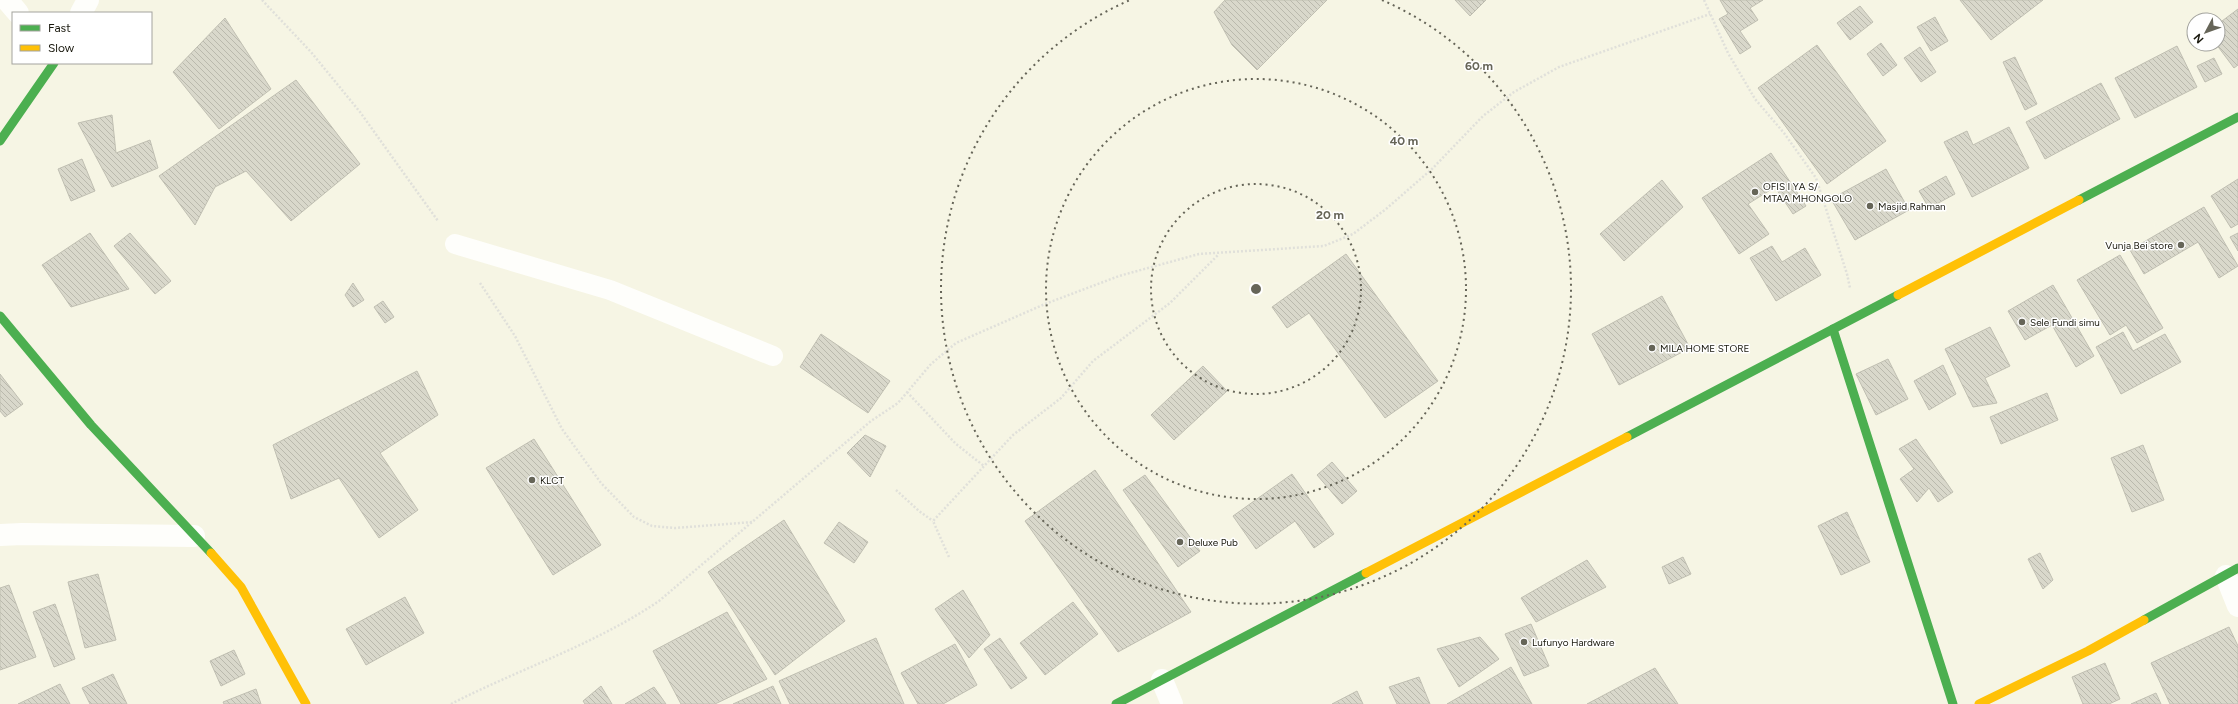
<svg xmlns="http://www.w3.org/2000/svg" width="2238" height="704" viewBox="0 0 2238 704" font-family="Figtree,sans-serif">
<defs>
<pattern id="building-back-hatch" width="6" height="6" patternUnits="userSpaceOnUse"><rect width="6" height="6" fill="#d9d8cb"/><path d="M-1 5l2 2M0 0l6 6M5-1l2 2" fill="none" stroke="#bab9ad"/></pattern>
</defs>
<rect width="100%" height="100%" fill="#f6f5e4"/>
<g fill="url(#building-back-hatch)" stroke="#c0bfb2">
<path d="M1225 0H1327L1257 70 1232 45 1214 12Z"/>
<path d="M1455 0H1486L1470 16Z"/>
<path d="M1720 0H1763L1750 8 1758 20 1740 31 1751 47 1740 54 1719 19 1728 14Z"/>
<path d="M1960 0H2043L1991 40Z"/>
<path d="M1860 6 1873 22 1850 40 1837 23Z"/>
<path d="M2238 9V65L2234 68 2216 44 2218 24Z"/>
<path d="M1935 17 1948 41 1931 51 1917 27Z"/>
<path d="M225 18 271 89 219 129 173 72Z"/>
<path d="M1881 43 1897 65 1883 76 1867 54Z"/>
<path d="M1817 45 1886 141 1827 184 1758 88Z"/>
<path d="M2177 46 2197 87 2135 118 2115 78Z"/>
<path d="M1920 47 1936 72 1921 82 1904 58Z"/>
<path d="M2015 57 2037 104 2025 110 2003 62Z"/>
<path d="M2214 58 2222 74 2205 82 2197 66Z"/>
<path d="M296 80 360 164 291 221 246 171 215 187 195 225 159 176Z"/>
<path d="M2101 83 2120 119 2045 159 2026 122Z"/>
<path d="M112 115 116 153 150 140 158 168 112 187 78 123Z"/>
<path d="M2009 127 2029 168 1972 197 1944 142 1967 131 1973 145Z"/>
<path d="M1771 153 1806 206 1793 214 1775 187 1748 204 1769 234 1739 254 1702 198Z"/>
<path d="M82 159 95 191 71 201 58 169Z"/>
<path d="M1886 169 1909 210 1855 240 1831 199Z"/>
<path d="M1946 176 1955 194 1929 208 1919 191Z"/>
<path d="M2238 179V224L2231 228 2211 196Z"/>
<path d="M1662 180 1683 207 1624 261 1600 234Z"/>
<path d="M2204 207 2238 266 2219 278 2198 242 2144 274 2130 250Z"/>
<path d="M90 233 129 289 71 307 42 265Z"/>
<path d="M130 233 171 281 155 294 114 246Z"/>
<path d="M2238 233V251L2230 237Z"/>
<path d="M1772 246 1782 262 1805 248 1821 275 1776 301 1750 258Z"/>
<path d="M1346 254 1438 381 1385 418 1309 313 1287 328 1272 307Z"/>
<path d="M2120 255 2163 328 2137 343 2126 325 2110 335 2077 280Z"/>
<path d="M353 283 364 300 353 307 345 295Z"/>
<path d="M2053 285 2094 356 2076 367 2052 325 2025 340 2008 311Z"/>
<path d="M1662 296 1690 348 1619 385 1592 334Z"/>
<path d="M383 301 394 317 385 323 374 307Z"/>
<path d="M1990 327 2010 366 1985 378 1997 403 1973 407 1945 349Z"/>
<path d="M2123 332 2133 351 2165 334 2181 362 2121 394 2096 347Z"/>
<path d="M821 334 890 381 868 413 800 367Z"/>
<path d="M1888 359 1908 399 1876 415 1856 374Z"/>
<path d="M1943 365 1956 394 1929 410 1914 381Z"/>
<path d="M1203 366 1227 391 1174 440 1151 415Z"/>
<path d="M417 371 438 415 380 453 418 510 379 538 339 478 291 499 273 445Z"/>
<path d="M0 374 23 404 5 417 0 411Z"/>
<path d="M2047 393 2058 420 2001 444 1990 417Z"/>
<path d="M865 435 886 446 870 477 847 453Z"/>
<path d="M534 439 601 545 553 575 486 468Z"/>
<path d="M1916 439 1953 492 1938 502 1929 488 1917 502 1900 479 1914 469 1899 449Z"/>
<path d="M2143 445 2164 500 2132 512 2111 458Z"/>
<path d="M1332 462 1357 491 1342 504 1317 475Z"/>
<path d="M1095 470 1191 612 1118 652 1025 521Z"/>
<path d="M1292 474 1334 534 1314 548 1295 521 1256 549 1233 516Z"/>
<path d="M1145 475 1200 551 1178 567 1123 490Z"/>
<path d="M1847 512 1870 562 1841 575 1818 526Z"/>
<path d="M784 520 845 621 775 675 708 572Z"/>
<path d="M839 522 868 542 854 563 824 543Z"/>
<path d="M2040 553 2053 580 2043 589 2028 559Z"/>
<path d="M1683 557 1691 574 1669 584 1662 567Z"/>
<path d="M1587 560 1606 587 1536 622 1521 598Z"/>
<path d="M98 574 116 640 85 648 68 582Z"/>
<path d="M9 585 36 657 0 670V588Z"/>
<path d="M963 590 990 635 969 658 935 609Z"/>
<path d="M405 597 424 633 366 665 346 629Z"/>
<path d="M1073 602 1098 634 1045 675 1020 643Z"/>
<path d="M55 604 75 659 54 667 33 612Z"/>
<path d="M727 612 767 679 715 704H681L653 651Z"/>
<path d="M1531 624 1549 666 1524 676 1505 634Z"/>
<path d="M2229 627 2238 646V704H2170L2151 663Z"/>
<path d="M1480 637 1499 659 1459 687 1437 649Z"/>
<path d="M876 638 904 704H790L779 681Z"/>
<path d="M1000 638 1027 678 1011 689 984 649Z"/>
<path d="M955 644 977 685 943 704H918L901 673Z"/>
<path d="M234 650 245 674 221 686 210 661Z"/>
<path d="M2105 663 2120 699 2109 704H2083L2072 677Z"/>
<path d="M1511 667 1532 704H1447Z"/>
<path d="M1655 668 1678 704H1587Z"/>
<path d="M113 674 127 704H90L82 688Z"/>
<path d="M1419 677 1430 704H1397L1389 687Z"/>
<path d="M60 684 70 704H18Z"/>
<path d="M601 686 612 704H585L583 701Z"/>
<path d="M773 686 781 704H733Z"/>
<path d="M654 687 666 704H625Z"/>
<path d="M256 689 261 704H224L223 702Z"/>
<path d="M1357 691 1363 704H1332Z"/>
<path d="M2156 693 2161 704H2131Z"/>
</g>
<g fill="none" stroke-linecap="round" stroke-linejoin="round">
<g stroke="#e0e0da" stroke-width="2.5" stroke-dasharray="2 2" stroke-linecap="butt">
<path d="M262 0 311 52 360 112 438 221"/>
<path d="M1704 0 1728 53 1755 99 1784 133 1816 178 1847 274 1850 288"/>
<path d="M480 283 515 336 562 429 601 483 634 517 652 526 675 528 753 522"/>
<path d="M907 392 956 444 984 466"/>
<path d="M896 490 919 511 933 521"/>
<path d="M949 557 933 521 1013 435 1061 398 1093 361 1170 303 1219 254"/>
<path d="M451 704C519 669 594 645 659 601L871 421 898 403 931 364 956 343 1045 304 1119 276 1199 254 1324 246 1353 234 1386 209 1432 169 1483 116 1514 92 1559 67 1710 14"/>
</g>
<path stroke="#fefefb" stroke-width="20" d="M455 244 610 290 773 356"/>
<g stroke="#fefefb" stroke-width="22">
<path d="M7 0 18 13"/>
<path d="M81 13 88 0"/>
<path d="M0 535 22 534 194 536"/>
<path d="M2226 576 2238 606"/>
<path d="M1162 680 1172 704"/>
</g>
<g stroke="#4caf50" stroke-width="9">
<path d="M0 141 54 63"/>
<path d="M2079 200 2238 117"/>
<path d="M0 316 91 425 211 553"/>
<path d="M1833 329 1953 704"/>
<path d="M1627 437 1898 295"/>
<path d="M2144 620 2238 568"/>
<path d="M1116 704 1366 573"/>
</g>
<g stroke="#ffc107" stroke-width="9">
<path d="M1898 295 2079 200"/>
<path d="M211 553 241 587 306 704"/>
<path d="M1366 573 1627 437"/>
<path d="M1979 704 2088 651 2144 620"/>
</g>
</g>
<g fill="none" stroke="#666558" stroke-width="2" stroke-dasharray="2 4">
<circle cx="1256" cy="289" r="105"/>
<circle cx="1256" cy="289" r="210"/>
<path d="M1382 0A315 315 0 1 1 1130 0"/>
</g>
<g fill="#666558" stroke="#fff" stroke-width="1.5">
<circle cx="1755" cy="192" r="4"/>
<circle cx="1870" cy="206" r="4"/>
<circle cx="2181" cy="245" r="4"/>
<circle cx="2022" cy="322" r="4"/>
<circle cx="1652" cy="348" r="4"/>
<circle cx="532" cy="480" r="4"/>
<circle cx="1180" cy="542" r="4"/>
<circle cx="1524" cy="642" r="4"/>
</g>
<g text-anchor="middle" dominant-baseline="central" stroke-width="3" stroke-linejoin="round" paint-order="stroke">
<g font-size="10" fill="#19180d" stroke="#fff" text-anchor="start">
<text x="1763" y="186">OFIS I YA S/<tspan x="1763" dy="12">MTAA MHONGOLO</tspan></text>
<text x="1878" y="206">Masjid Rahman</text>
<text x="2173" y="245" text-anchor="end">Vunja Bei store</text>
<text x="2030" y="322">Sele Fundi simu</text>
<text x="1660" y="348">MILA HOME STORE</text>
<text x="540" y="480">KLCT</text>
<text x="1188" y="542">Deluxe Pub</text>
<text x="1532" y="642">Lufunyo Hardware</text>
</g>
</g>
<circle cx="1256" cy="289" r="6" fill="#666558" stroke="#fff" stroke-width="2"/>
<g font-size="12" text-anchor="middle" font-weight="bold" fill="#666558" stroke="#fff" stroke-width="3" stroke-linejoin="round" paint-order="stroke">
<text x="1479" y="70">60 m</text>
<text x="1404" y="145">40 m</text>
<text x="1330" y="219">20 m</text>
</g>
<rect x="12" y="12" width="140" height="52" fill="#ffffff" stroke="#a3a39e"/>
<rect x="20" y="25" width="20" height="6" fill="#4caf50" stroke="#a3a39e"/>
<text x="48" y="32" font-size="12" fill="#19180d">Fast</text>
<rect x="20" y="45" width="20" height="6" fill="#ffc107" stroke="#a3a39e"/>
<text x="48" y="52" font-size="12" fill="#19180d">Slow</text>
<g transform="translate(2206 32) rotate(229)"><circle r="19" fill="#ffffff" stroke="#a3a39e"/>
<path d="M0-3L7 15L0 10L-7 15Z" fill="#666558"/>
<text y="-6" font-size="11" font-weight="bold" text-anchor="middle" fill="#19180d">N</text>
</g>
</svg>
